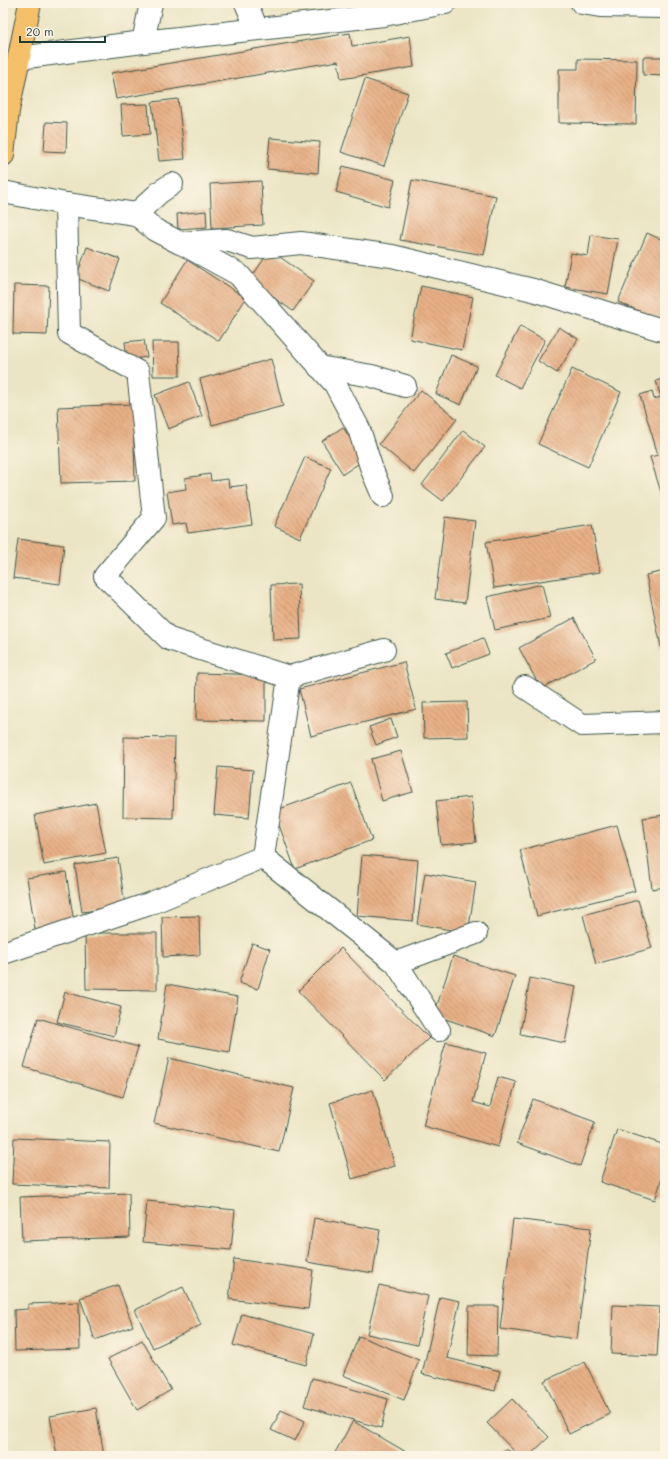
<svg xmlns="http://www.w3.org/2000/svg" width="668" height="1459" viewBox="0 0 668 1459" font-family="Mali,sans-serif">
<defs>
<pattern id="building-back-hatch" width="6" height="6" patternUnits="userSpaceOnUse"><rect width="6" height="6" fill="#e8b086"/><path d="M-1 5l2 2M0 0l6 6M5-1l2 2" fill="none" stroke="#bb906e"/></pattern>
</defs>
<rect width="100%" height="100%" fill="#fcf5e5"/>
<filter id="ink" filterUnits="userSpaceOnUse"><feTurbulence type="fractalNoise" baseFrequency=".025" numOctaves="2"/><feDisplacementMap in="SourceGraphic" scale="8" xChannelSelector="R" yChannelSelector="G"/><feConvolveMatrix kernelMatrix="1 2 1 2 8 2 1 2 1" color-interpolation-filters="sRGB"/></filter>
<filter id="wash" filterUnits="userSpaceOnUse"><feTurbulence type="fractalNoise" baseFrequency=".012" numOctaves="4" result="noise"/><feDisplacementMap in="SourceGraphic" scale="16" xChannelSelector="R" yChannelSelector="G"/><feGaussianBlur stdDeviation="0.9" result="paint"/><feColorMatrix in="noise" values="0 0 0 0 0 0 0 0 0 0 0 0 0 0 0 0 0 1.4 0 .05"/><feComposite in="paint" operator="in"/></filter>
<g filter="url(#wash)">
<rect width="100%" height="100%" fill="#ebe5c5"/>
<g id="blocks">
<g fill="url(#building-back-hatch)">
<path d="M350 33 352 46 410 36 414 67 341 79 338 61 116 99 111 73Z"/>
<path d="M643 57H665V76L643 75Z"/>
<path d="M578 59 637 60 636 124 559 123V69H578Z"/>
<path d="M365 79 408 93 384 166 341 152Z"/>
<path d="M178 99 185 159 159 161 152 102Z"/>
<path d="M148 104 150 134 123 136 121 105Z"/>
<path d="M46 122 67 123 66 152 44 151Z"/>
<path d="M270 138 320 142 318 173 267 169Z"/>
<path d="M343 166 395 180 388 207 336 192Z"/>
<path d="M412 180 496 196 484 255 400 240Z"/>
<path d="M261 181 263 225 212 228 210 184Z"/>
<path d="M206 211 207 227 178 229 177 214Z"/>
<path d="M647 233 665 241V322L618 302Z"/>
<path d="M591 235 618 239 608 294 565 287 571 253 588 256Z"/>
<path d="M87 247 120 259 109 291 76 278Z"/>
<path d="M270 250 314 281 293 311 249 281Z"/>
<path d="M187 260 246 298 219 341 160 303Z"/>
<path d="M14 285 49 286 47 335 13 334Z"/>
<path d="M421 286 473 297 462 350 410 339Z"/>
<path d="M520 326 545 340 520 388 495 375Z"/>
<path d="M559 327 578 339 557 373 538 361Z"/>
<path d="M144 340 147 357 127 360 125 342Z"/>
<path d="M152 342H179L180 376H153Z"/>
<path d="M451 355 477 366 461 405 436 394Z"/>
<path d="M271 359 283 406 212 425 200 379Z"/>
<path d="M572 369 621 392 588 467 538 444Z"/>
<path d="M665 378V505L650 457 658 455 640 395 652 391 654 399 661 397 656 381Z"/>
<path d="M189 382 202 416 168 429 155 395Z"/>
<path d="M421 390 457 419 414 473 379 444Z"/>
<path d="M133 404 135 481 61 483 58 407Z"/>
<path d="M343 427 364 460 343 474 322 441Z"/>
<path d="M463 430 485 447 443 501 422 485Z"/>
<path d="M305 457 331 468 300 538 274 526Z"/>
<path d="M210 474 211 481 228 479 229 487 246 485 252 524 188 533 186 523 172 525 167 492 186 489 185 478Z"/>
<path d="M445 517 475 521 465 603 435 599Z"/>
<path d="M592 525 600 572 494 588 486 542Z"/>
<path d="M18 539 64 545 60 584 13 578Z"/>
<path d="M665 571V646L661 647 646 575Z"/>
<path d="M299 584 301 639 273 640 271 585Z"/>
<path d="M542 584 550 618 495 630 487 597Z"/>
<path d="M574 618 596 659 541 689 519 648Z"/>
<path d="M483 638 489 654 452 668 446 653Z"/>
<path d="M404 662 416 709 311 736 299 689Z"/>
<path d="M197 673 266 675V721L196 720Z"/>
<path d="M467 702 468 737 424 738 423 703Z"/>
<path d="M391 719 397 737 376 745 369 727Z"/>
<path d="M124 737 175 738 173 818 123 817Z"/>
<path d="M401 751 413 792 382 801 371 759Z"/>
<path d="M218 767 253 770 249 818 214 815Z"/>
<path d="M351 783 372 840 295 869 274 811Z"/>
<path d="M471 797 476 842 441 845 436 801Z"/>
<path d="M96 803 106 853 44 865 35 815Z"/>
<path d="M665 815V887L652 889 643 818Z"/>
<path d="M617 825 635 891 537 916 520 850Z"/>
<path d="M362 855 418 860 413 921 357 916Z"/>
<path d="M118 858 125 906 82 912 75 865Z"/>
<path d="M66 872 75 929 36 935 27 878Z"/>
<path d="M425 873 476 882 468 933 417 924Z"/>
<path d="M638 900 652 948 596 964 583 915Z"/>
<path d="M199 916 200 955 163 957 162 917Z"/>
<path d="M85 933H157V990L86 989Z"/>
<path d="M252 943 270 949 258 989 239 983Z"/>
<path d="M341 948 429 1038 385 1080 298 991Z"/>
<path d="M453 956 515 976 495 1036 434 1015Z"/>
<path d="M530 978 576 987 565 1043 520 1034Z"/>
<path d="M167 984 238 997 229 1052 158 1039Z"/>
<path d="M65 992 121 1007 114 1036 57 1022Z"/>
<path d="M38 1018 138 1047 123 1097 24 1067Z"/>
<path d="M446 1042 486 1053 473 1102 490 1107 498 1077 516 1082 498 1147 423 1126Z"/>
<path d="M169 1058 294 1088 279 1152 154 1123Z"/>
<path d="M373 1090 395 1166 352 1179 330 1103Z"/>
<path d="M533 1099 595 1122 580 1166 517 1143Z"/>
<path d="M617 1129 665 1145V1169L655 1200 600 1182Z"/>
<path d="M14 1138 110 1142 109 1188 12 1184Z"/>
<path d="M129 1193 130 1237 22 1241 20 1197Z"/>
<path d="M147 1201 235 1210 231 1250 143 1242Z"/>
<path d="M314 1218 380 1230 373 1273 307 1262Z"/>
<path d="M513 1219 591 1228 577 1339 500 1329Z"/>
<path d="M234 1259 313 1270 308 1309 229 1299Z"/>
<path d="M118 1285 133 1326 95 1340 80 1298Z"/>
<path d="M379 1285 428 1296 417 1345 367 1334Z"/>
<path d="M183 1287 201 1325 153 1348 135 1310Z"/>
<path d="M440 1297 460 1301 447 1358 500 1371 495 1391 422 1374Z"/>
<path d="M79 1302 80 1349 15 1351 14 1310 28 1309V1304Z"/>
<path d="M613 1305 660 1307 657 1356 611 1354Z"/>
<path d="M469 1306H498L497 1356 468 1355Z"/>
<path d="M242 1314 314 1334 306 1365 233 1345Z"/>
<path d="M359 1336 419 1360 404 1400 343 1375Z"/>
<path d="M142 1340 171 1390 137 1410 108 1359Z"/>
<path d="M585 1362 610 1414 569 1434 544 1381Z"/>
<path d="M312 1378 388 1399 381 1428 304 1406Z"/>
<path d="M512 1399 549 1437 529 1456H502L505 1449 518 1455 487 1423Z"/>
<path d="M96 1408 104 1456H57L50 1416Z"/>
<path d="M281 1410 305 1421 295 1441 271 1430Z"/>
<path d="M353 1421 413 1456H333Z"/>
</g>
</g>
</g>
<g filter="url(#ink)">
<use href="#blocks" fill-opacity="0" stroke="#3e564a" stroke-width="1"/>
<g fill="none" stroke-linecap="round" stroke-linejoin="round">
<g stroke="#3e564a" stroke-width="24">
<g id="minor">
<path d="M246 3 257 29"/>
<path d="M582 3 600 6 665 7"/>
<path d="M143 42 151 3"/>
<path d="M19 58 143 42 384 15 445 3"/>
<path d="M3 192 66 204 136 214 155 230 180 243 227 240 252 248 301 243 392 256 533 290 665 331"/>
<path d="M66 204 69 333 138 372 154 518 105 576 169 639 289 677 384 650"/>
<path d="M136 214 160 192 172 184"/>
<path d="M181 243 238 274 335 384 359 429 372 470 383 496"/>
<path d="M319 367 372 376 405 386"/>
<path d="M525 687 582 725 665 722"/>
<path d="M263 857 396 963 476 933"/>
<path d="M3 953 149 904 263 857 289 677"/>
<path d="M396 963 439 1030"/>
</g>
</g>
<g stroke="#3e564a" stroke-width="24">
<path id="major" d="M3 155 8 111 30 3"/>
</g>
<use href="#minor" stroke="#fff" stroke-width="22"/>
<use href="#major" stroke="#f6c06b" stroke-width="22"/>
</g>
</g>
<rect width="668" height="1459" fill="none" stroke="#fcf5e5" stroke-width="16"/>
<path d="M20 36v6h85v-6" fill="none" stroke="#1f3d34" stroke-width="2"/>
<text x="26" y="36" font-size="12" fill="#1f3d34" stroke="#fcf5e5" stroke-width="3" paint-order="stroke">20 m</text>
</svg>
